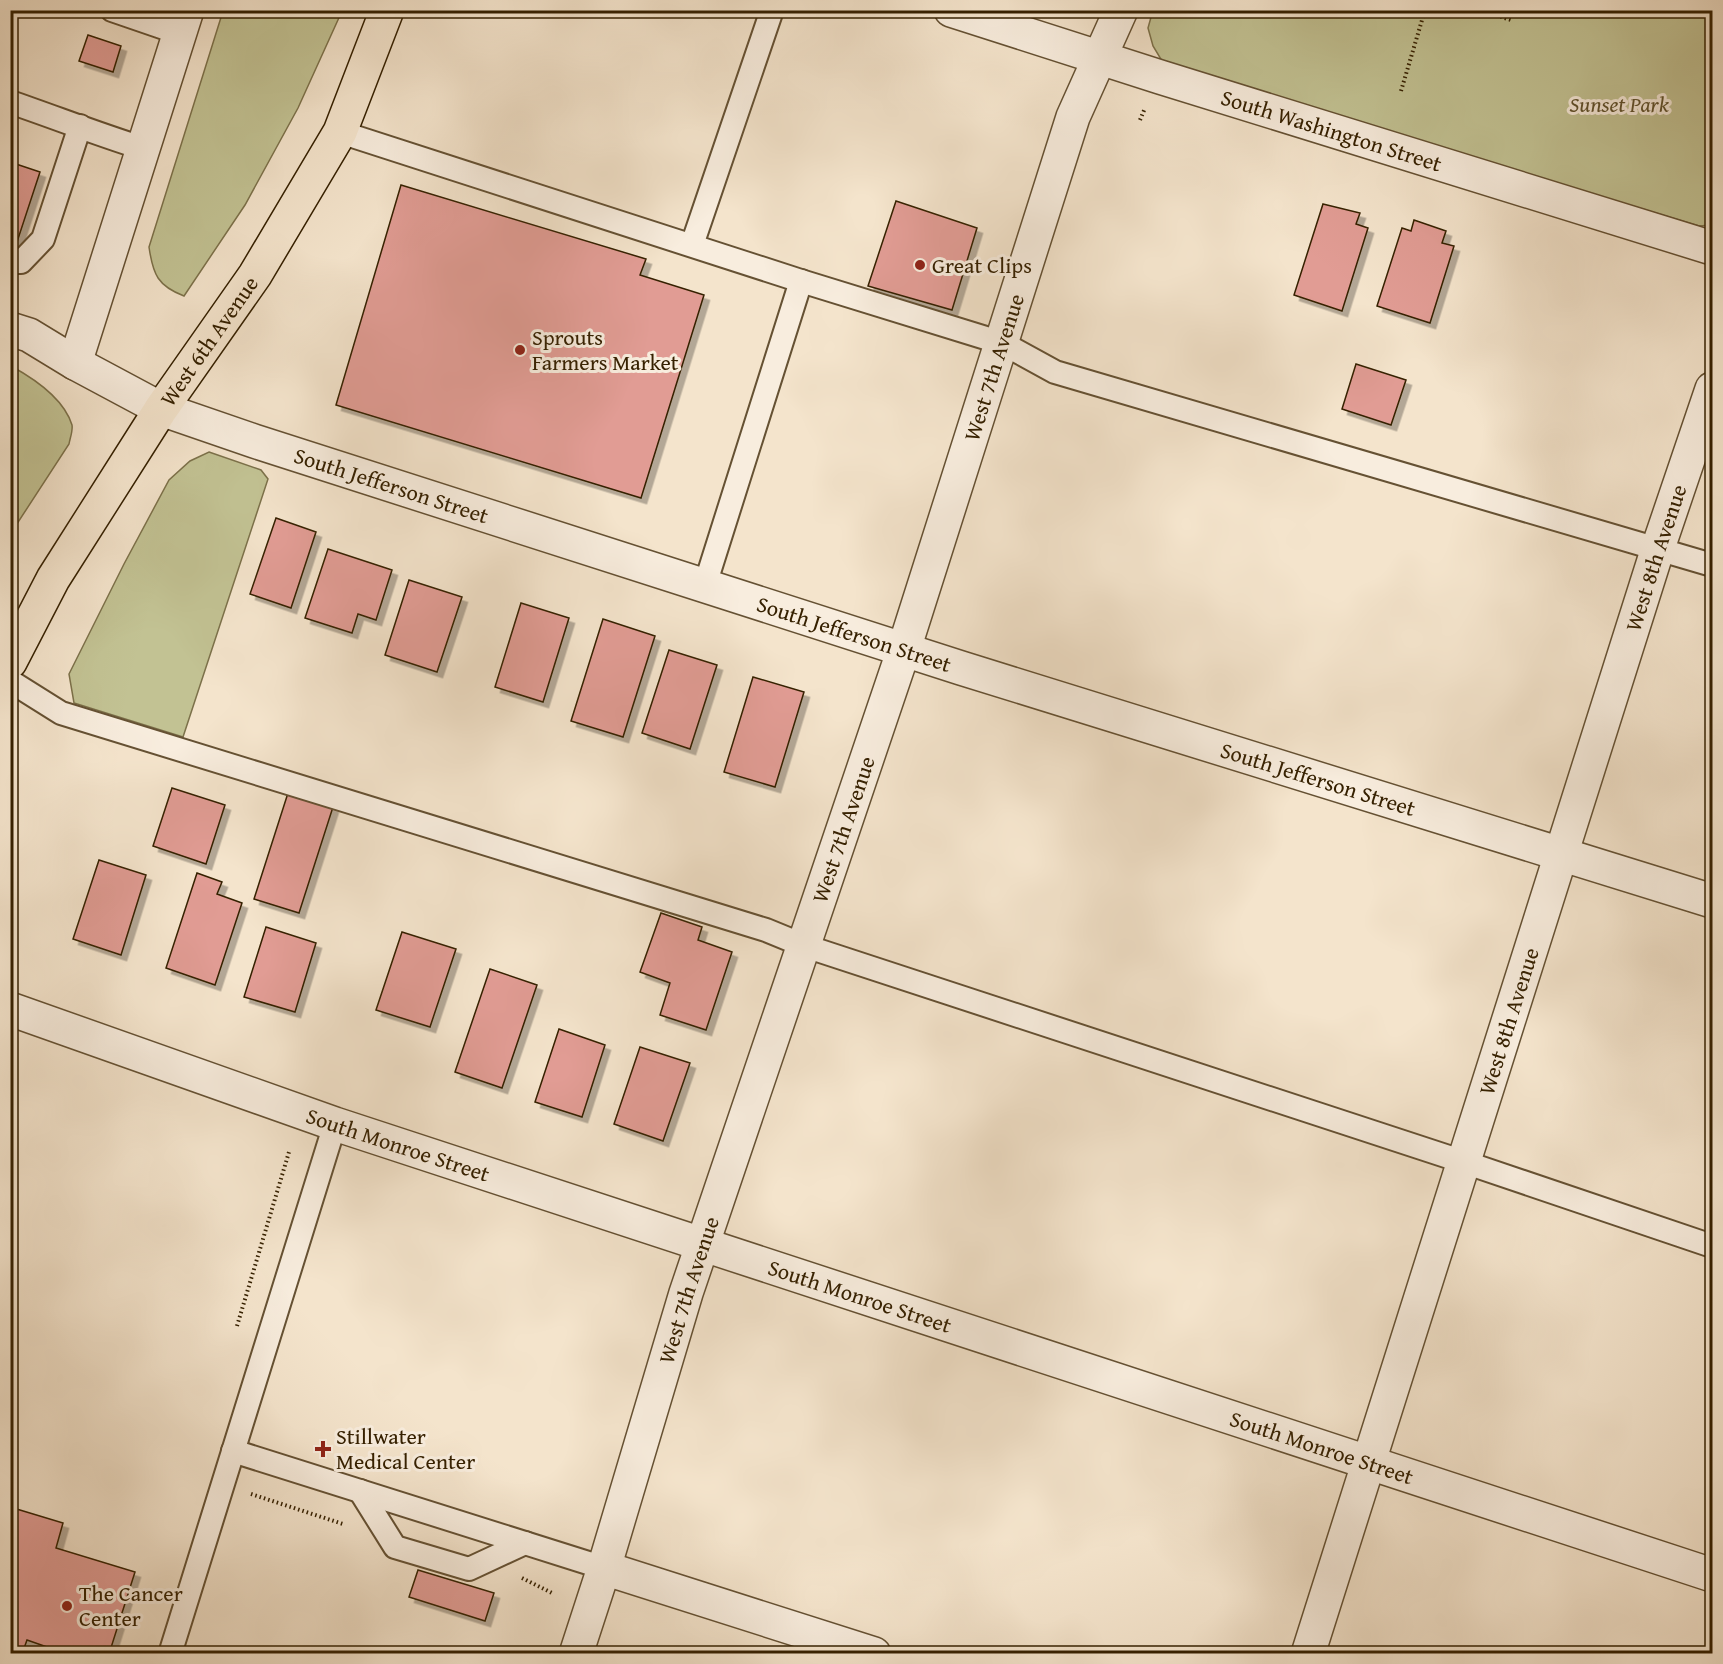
<svg xmlns="http://www.w3.org/2000/svg" width="1723" height="1664" viewBox="0 0 1723 1664" font-family="'Gentium Book Plus',serif">
<defs>
<filter id="shadow"><feDropShadow dx="5.5" dy="5.5" stdDeviation="0" flood-color="#0004"/></filter>
</defs>
<rect width="100%" height="100%" fill="#f4e4cc"/>
<filter id="stains"><feTurbulence type="fractalNoise" baseFrequency=".00333" numOctaves="4"/><feColorMatrix values="0 0 0 0 .2 0 0 0 0 .09 0 0 0 0 .02 0 0 0 .5 -.17"/></filter>
<radialGradient id="worn" r=".72"><stop offset=".6" stop-color="#630" stop-opacity="0"/><stop offset="1" stop-color="#630" stop-opacity=".3"/></radialGradient>
<g fill="#c2c293" stroke="#7c714a" stroke-width="1.5">
<path d="M1153 10 1712 11V225L1699 226 1176 69 1162 61 1153 46 1148 28Z"/>
<path d="M223 11H342L298 108 245 205 184 296C158 286 153 275 149 247Z"/>
<path d="M11 366C33 378 64 399 72 425 73 431 70 438 69 444L11 533Z"/>
<path d="M209 452 261 470 268 479 183 737 74 703 69 674 124 564 169 480 190 461Z"/>
</g>
<g fill="#e19c94" stroke="#352000" stroke-width="1.5" filter="url(#shadow)">
<path d="M88 35 121 46 113 72 79 61Z"/>
<path d="M10 162 40 172 15 248 10 246Z"/>
<path d="M401 185 646 259 640 275 704 295 641 498 336 405Z"/>
<path d="M896 201 977 228 952 310 868 286Z"/>
<path d="M1323 204 1360 213 1356 224 1368 228 1342 311 1294 295Z"/>
<path d="M1414 220 1446 231 1442 243 1454 246 1430 323 1377 306 1402 228 1411 231Z"/>
<path d="M1356 364 1406 380 1391 425 1342 409Z"/>
<path d="M276 518 316 532 291 608 250 594Z"/>
<path d="M328 549 392 570 376 620 358 614 352 633 305 618Z"/>
<path d="M409 580 462 597 437 672 385 655Z"/>
<path d="M521 603 569 618 543 702 495 687Z"/>
<path d="M603 619 655 636 623 737 571 721Z"/>
<path d="M669 650 717 665 690 749 642 733Z"/>
<path d="M753 677 804 692 775 787 724 772Z"/>
<path d="M172 788 225 805 206 864 153 846Z"/>
<path d="M288 793 333 807 299 913 254 899Z"/>
<path d="M99 860 146 875 121 955 73 939Z"/>
<path d="M197 873 222 882 217 894 242 903 215 985 166 968Z"/>
<path d="M661 913 702 927 698 940 732 952 706 1030 660 1015 670 983 640 972Z"/>
<path d="M266 927 316 943 295 1012 244 997Z"/>
<path d="M402 932 456 949 430 1027 376 1010Z"/>
<path d="M490 969 537 985 502 1088 455 1072Z"/>
<path d="M559 1029 605 1045 582 1117 535 1102Z"/>
<path d="M640 1047 690 1063 663 1141 614 1124Z"/>
<path d="M10 1507 63 1523 56 1548 135 1572 109 1654H67L27 1640 22 1654H10Z"/>
<path d="M418 1570 494 1593 485 1621 409 1597Z"/>
</g>
<g fill="none" stroke-linecap="round" stroke-linejoin="round">
<g stroke="#655133" stroke-width="26">
<g id="service">
<path d="M112 10 179 33"/>
<path d="M10 102C54 117 97 134 142 148"/>
<path d="M340 132 801 281 1002 343 1055 372 1712 565"/>
<path d="M692 245 772 10"/>
<path d="M10 262H21L43 239 80 126"/>
<path d="M705 585 801 281"/>
<path d="M10 681 61 713 766 930 805 946 1464 1162 1712 1246"/>
<path d="M233 1451 604 1568"/>
<path d="M360 1491 395 1547 469 1569 525 1543"/>
<path d="M170 1654 335 1124"/>
</g>
</g>
<g stroke="#655133" stroke-width="36">
<g id="minor">
<path id="s1" d="M951 10 1160 77 1712 248"/>
<path id="s2" d="M10 329 29 335 75 363 161 409 254 441 961 668 1712 901"/>
<path d="M75 363 187 10"/>
<path d="M604 1568 874 1654"/>
<path id="s3" d="M576 1654 604 1568 686 1293 904 649 1073 117 1121 10"/>
<path id="s4" d="M1308 1654 1658 548 1712 389"/>
</g>
</g>
<g stroke="#655133" stroke-width="36">
<g id="tertiary">
<path id="s5" d="M10 1009 335 1124 1712 1575"/>
</g>
</g>
<g stroke="#352000" stroke-width="36">
<g id="trunk">
<path id="s6" d="M10 662 53 579 161 409 255 275 340 132 387 10"/>
</g>
</g>
<g stroke="#352000" stroke-width="4" stroke-dasharray="1.5 3" stroke-linecap="butt">
<path d="M1479 10 1511 20"/>
<path d="M1401 91 1425 10"/>
<path d="M1140 120 1145 108"/>
<path d="M237 1326 289 1152"/>
<path d="M251 1494 343 1524"/>
<path d="M522 1578 552 1593"/>
</g>
<use href="#service" stroke="#f8edde" stroke-width="22"/>
<use href="#minor" stroke="#f8edde" stroke-width="33"/>
<use href="#tertiary" stroke="#f8edde" stroke-width="33"/>
<use href="#trunk" stroke="#f4e4cc" stroke-width="33"/>
</g>
<g fill="#8f2418" stroke="#f8edde" stroke-width="2">
<circle cx="920" cy="265" r="6"/>
<circle cx="520" cy="350" r="6"/>
<path d="M320 1440h6v6h6v6h-6v6h-6v-6h-6v-6h6z"/>
<circle cx="67" cy="1606" r="6"/>
</g>
<g text-anchor="middle" dominant-baseline="central" stroke-width="6" stroke-linejoin="round" paint-order="stroke">
<g font-size="22" font-style="italic" fill="#5f512c" stroke="#f8edde">
<text x="1619" y="104">Sunset Park</text>
</g>
<g font-size="22" fill="#352000" stroke="#f8edde">
<text stroke="none"><textPath href="#s1" startOffset="399">South Washington Street</textPath></text>
<text stroke="none"><textPath href="#s6" startOffset="378">West 6th Avenue</textPath></text>
<text stroke="none"><textPath href="#s3" startOffset="1353">West 7th Avenue</textPath></text>
<text stroke="none"><textPath href="#s2" startOffset="414">South Jefferson Street</textPath></text>
<text stroke="none"><textPath href="#s4" startOffset="1150">West 8th Avenue</textPath></text>
<text stroke="none"><textPath href="#s2" startOffset="900">South Jefferson Street</textPath></text>
<text stroke="none"><textPath href="#s2" startOffset="1386">South Jefferson Street</textPath></text>
<text stroke="none"><textPath href="#s3" startOffset="867">West 7th Avenue</textPath></text>
<text stroke="none"><textPath href="#s4" startOffset="664">West 8th Avenue</textPath></text>
<text stroke="none"><textPath href="#s5" startOffset="411">South Monroe Street</textPath></text>
<text stroke="none"><textPath href="#s3" startOffset="381">West 7th Avenue</textPath></text>
<text stroke="none"><textPath href="#s5" startOffset="897">South Monroe Street</textPath></text>
<text stroke="none"><textPath href="#s5" startOffset="1383">South Monroe Street</textPath></text>
</g>
<g font-size="22" fill="#352000" stroke="#f8edde" text-anchor="start">
<text x="932" y="265">Great Clips</text>
<text x="532" y="337">Sprouts<tspan x="532" dy="25">Farmers Market</tspan></text>
<text x="336" y="1436">Stillwater<tspan x="336" dy="25">Medical Center</tspan></text>
<text x="79" y="1593">The Cancer<tspan x="79" dy="25">Center</tspan></text>
</g>
</g>
<rect width="1723" height="1664" fill="none" stroke="#f4e4cc" stroke-width="36"/>
<rect x="12" y="12" width="1699" height="1640" fill="none" stroke="#352000" stroke-width="3"/>
<rect x="18" y="18" width="1687" height="1628" fill="none" stroke="#352000" stroke-width="1.5"/>
<rect width="100%" height="100%" filter="url(#stains)"/>
<rect width="100%" height="100%" fill="url(#worn)"/>
</svg>
